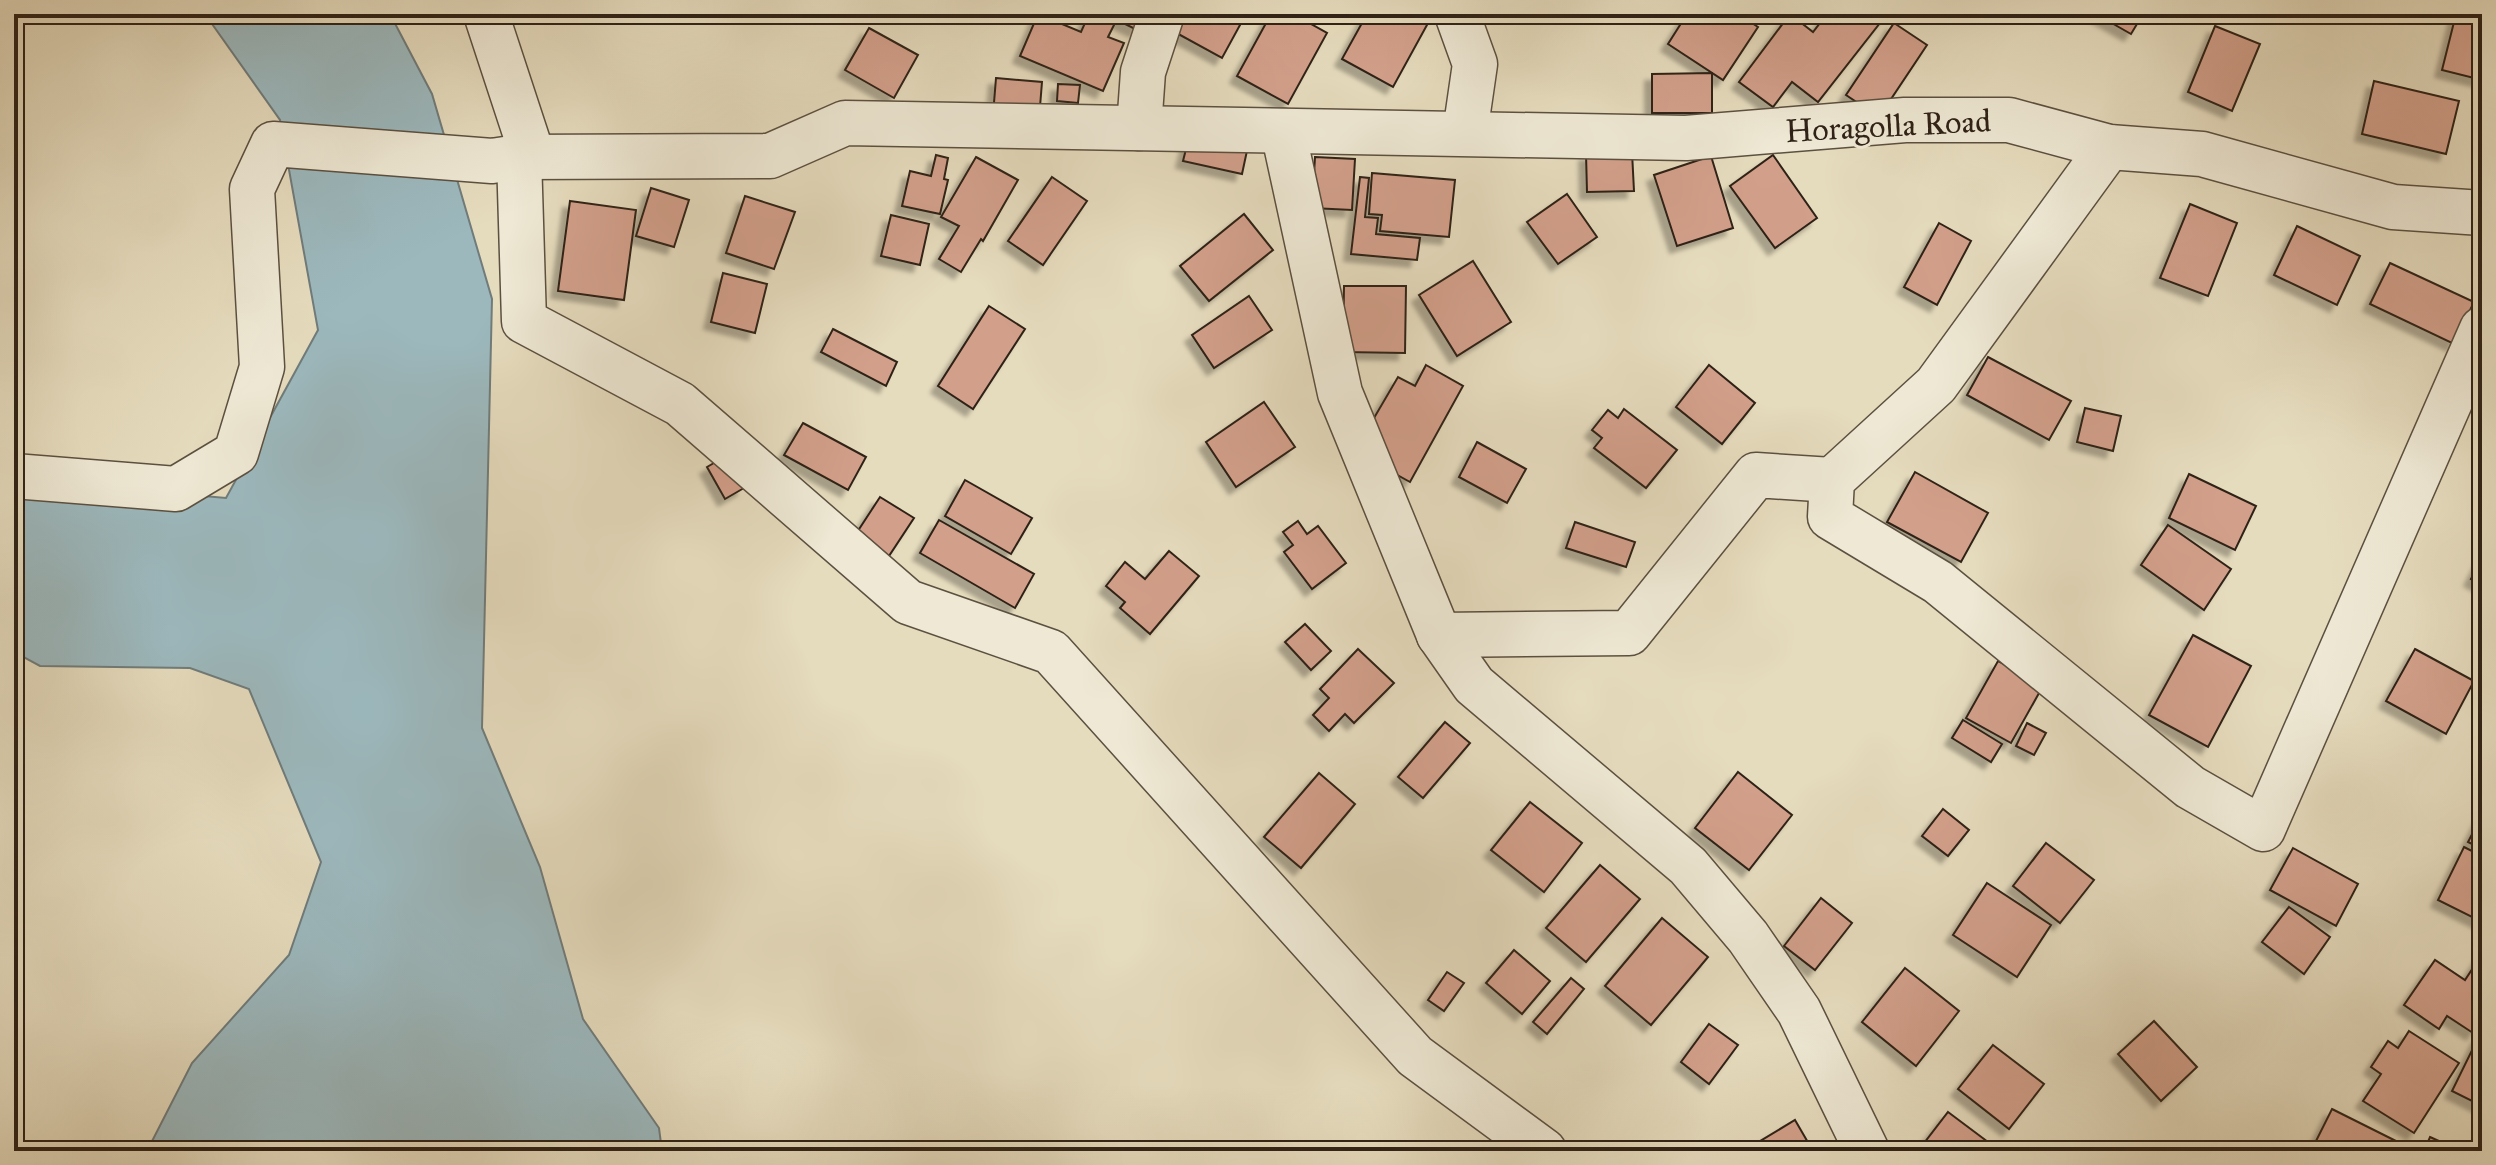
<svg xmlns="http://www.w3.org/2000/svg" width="2496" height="1165" viewBox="0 0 2496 1165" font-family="'IM FELL Great Primer',serif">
<defs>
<filter id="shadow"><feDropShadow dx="-7" dy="7" stdDeviation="2" flood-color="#0004"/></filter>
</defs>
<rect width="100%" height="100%" fill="#e5dbbd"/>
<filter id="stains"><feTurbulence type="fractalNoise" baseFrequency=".0025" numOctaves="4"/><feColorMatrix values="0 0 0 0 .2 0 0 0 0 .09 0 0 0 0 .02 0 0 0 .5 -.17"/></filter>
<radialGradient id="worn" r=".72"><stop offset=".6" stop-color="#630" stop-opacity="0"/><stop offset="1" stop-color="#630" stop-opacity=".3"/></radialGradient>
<path fill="#9cb8bd" stroke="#707c7b" stroke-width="2" d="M205 14H390L432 94 492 299 482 728 540 867 583 1019 659 1128 662 1151H147L192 1063 289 955 321 862 249 689 190 668 40 666 14 652V487L78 485 226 498 318 330 280 120Z"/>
<g fill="#d29f8a" stroke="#2f2217" stroke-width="2" filter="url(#shadow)">
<path d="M1038 14 1081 32 1089 14 1115 23 1108 37 1124 43 1103 91 1020 56Z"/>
<path d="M1105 14H1145L1137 30Z"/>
<path d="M1180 14H1246L1222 58 1171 30Z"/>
<path d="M1271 14H1293L1327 33 1288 104 1237 76Z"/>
<path d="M1367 14H1433L1393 87 1342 59Z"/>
<path d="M1687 14H1738L1758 27 1723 80 1668 44Z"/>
<path d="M1790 14 1813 32 1827 14H1887L1818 102 1792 82 1773 107 1739 82Z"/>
<path d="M2096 14H2143L2131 34Z"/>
<path d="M2456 14H2482V80L2442 70Z"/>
<path d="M1894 23 1927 45 1879 117 1846 95Z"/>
<path d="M2215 26 2260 44 2232 111 2188 92Z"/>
<path d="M869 28 918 55 894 98 845 70Z"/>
<path d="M1712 73V113H1652V74Z"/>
<path d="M996 78 1042 82 1039 119 993 115Z"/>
<path d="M2374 81 2459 101 2446 154 2362 134Z"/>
<path d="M1058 84 1080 85 1078 103 1057 101Z"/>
<path d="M1190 133 1248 146 1242 174 1183 161Z"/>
<path d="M1632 152 1634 191 1587 192 1586 154Z"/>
<path d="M936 155 948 158 944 179 948 180 940 214 902 206 910 171 931 176Z"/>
<path d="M1773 155 1817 218 1775 248 1730 186Z"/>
<path d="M1711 156 1733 228 1677 246 1654 175Z"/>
<path d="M976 157 1018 180 983 241 981 239 961 272 939 259 959 226 941 217Z"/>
<path d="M1315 157 1355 159 1352 210 1312 208Z"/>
<path d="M1372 173 1455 180 1449 237 1380 231 1382 215 1369 214Z"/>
<path d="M1052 177 1087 201 1043 265 1008 241Z"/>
<path d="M1360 177 1369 178 1365 217 1378 218 1376 234 1420 238 1417 260 1351 254Z"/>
<path d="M651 188 689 200 674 247 636 236Z"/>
<path d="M1567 194 1597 237 1558 264 1527 222Z"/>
<path d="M745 196 795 212 774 269 726 253Z"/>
<path d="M570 201 636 210 624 300 558 291Z"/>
<path d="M2190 204 2237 223 2208 296 2160 278Z"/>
<path d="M1244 214 1273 250 1209 301 1180 266Z"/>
<path d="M891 215 929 224 920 265 881 256Z"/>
<path d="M1939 223 1971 241 1937 305 1904 287Z"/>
<path d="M2297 226 2360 256 2337 305 2274 275Z"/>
<path d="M1473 261 1511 322 1457 356 1419 295Z"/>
<path d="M2390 263 2474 302 2454 344 2370 304Z"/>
<path d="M723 273 767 284 755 333 711 322Z"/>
<path d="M1344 286H1406L1405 353 1343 352Z"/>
<path d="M1249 296 1272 330 1214 368 1192 335Z"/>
<path d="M989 306 1025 329 973 409 938 386Z"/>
<path d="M833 329 897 362 886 386 821 352Z"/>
<path d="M1988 357 2071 401 2049 440 1967 395Z"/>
<path d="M1426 365 1463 386 1410 482 1374 462 1364 435 1398 377 1415 386Z"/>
<path d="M1709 365 1755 403 1722 444 1676 407Z"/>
<path d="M1264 402 1295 447 1236 487 1206 442Z"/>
<path d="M2085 408 2121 416 2113 451 2077 442Z"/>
<path d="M1624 409 1677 450 1646 488 1594 448 1602 438 1592 430 1608 410 1618 418Z"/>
<path d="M803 423 866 457 848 490 784 455Z"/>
<path d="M1477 442 1526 469 1507 503 1459 477Z"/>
<path d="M726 456 744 488 725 499 707 467Z"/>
<path d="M1915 472 1988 513 1961 562 1887 522Z"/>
<path d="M2189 474 2256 506 2235 550 2169 518Z"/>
<path d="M965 480 1032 518 1011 554 945 516Z"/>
<path d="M880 497 914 518 885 562 852 540Z"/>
<path d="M939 520 1034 574 1015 608 920 553Z"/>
<path d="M1298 521 1307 534 1318 526 1346 563 1312 589 1284 552 1293 545 1283 532Z"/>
<path d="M1575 522 1635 542 1626 567 1566 548Z"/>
<path d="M2168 525 2231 569 2204 610 2141 565Z"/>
<path d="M1169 551 1199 576 1150 634 1120 608 1125 602 1106 586 1125 562 1145 579Z"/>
<path d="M2482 558V585L2471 579Z"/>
<path d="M1305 624 1331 651 1311 670 1285 642Z"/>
<path d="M2193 635 2251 666 2208 747 2149 715Z"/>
<path d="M1358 649 1394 683 1354 723 1345 714 1329 731 1313 715 1329 698 1320 689Z"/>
<path d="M2415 649 2474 681 2446 734 2386 701Z"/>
<path d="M1998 661 2043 686 2011 743 1966 718Z"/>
<path d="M1963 720 2002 744 1991 762 1952 738Z"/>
<path d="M1445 722 1470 743 1423 798 1398 777Z"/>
<path d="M2027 723 2046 733 2034 755 2016 746Z"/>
<path d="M1738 772 1792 815 1749 870 1695 828Z"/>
<path d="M1319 773 1355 804 1301 868 1264 837Z"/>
<path d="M1530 802 1582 843 1544 892 1491 850Z"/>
<path d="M1943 809 1969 830 1948 856 1922 836Z"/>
<path d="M2482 815V849L2468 842Z"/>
<path d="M2046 843 2094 880 2060 923 2013 886Z"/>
<path d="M2464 847 2482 856V922L2438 900Z"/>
<path d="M2293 848 2358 884 2336 926 2270 890Z"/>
<path d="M1600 865 1640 899 1586 962 1546 928Z"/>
<path d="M1987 883 2051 925 2017 977 1953 935Z"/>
<path d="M1821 898 1852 923 1815 970 1784 946Z"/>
<path d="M2289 907 2330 937 2304 974 2262 942Z"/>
<path d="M1662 918 1708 957 1651 1025 1605 986Z"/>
<path d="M1514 950 1550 981 1522 1014 1486 983Z"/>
<path d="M2482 954V1020L2473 1033 2447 1016 2439 1029 2404 1005 2435 960 2465 980Z"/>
<path d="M1905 968 1959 1011 1916 1066 1862 1022Z"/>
<path d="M1447 972 1464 983 1444 1011 1428 1000Z"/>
<path d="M1571 978 1584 989 1547 1034 1533 1022Z"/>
<path d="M2154 1021 2197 1067 2161 1101 2118 1054Z"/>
<path d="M1709 1024 1738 1045 1709 1084 1681 1062Z"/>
<path d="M2409 1031 2459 1063 2414 1133 2363 1101 2381 1074 2371 1067 2388 1041 2398 1048Z"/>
<path d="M2479 1036 2482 1037V1106L2452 1091Z"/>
<path d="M1993 1045 2044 1084 2009 1129 1958 1089Z"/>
<path d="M2332 1109 2402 1144 2398 1151H2311Z"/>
<path d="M1948 1112 2000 1151H1918Z"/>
<path d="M1795 1120 1813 1151H1761L1757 1143Z"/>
<path d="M2430 1137 2461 1151H2424Z"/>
</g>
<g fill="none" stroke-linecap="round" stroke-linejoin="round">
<g stroke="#5c5040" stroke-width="47">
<g id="minor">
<path d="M486 14 533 157"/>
<path d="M1457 14 1475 64 1465 133"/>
<path d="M1139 128 1143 72 1162 14"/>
<path d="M1283 131 1340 393 1439 635 1474 685 1688 866 1748 937 1799 1011 1867 1151"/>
<path d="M2109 147 1936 385 1832 480 1830 517 1938 582 2190 787 2263 829 2482 329"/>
<path d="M519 157 524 321 680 404 908 602 1051 652 1415 1056 1544 1151"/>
<path d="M14 476 176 489 236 453 262 367 252 189 273 144 492 161 519 157 770 156 845 123 1686 138 1905 120H2009L2109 147 2202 154 2393 207 2482 213"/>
<path d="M1439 635 1629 633 1756 475 1832 480"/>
</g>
</g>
<use href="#minor" stroke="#eee8d4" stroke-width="44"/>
</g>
<g text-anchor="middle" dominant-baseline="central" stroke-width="6" stroke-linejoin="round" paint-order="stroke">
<g font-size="32" fill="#2f2217" stroke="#eee8d4">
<text transform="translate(1888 126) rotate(-3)">Horagolla Road</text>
</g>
</g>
<rect width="2496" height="1165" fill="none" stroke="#e5dbbd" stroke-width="48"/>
<rect x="16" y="16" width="2464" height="1133" fill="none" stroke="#2f2217" stroke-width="4"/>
<rect x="24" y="24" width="2448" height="1117" fill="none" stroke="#2f2217" stroke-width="2"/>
<rect width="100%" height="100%" filter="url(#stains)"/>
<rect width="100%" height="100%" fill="url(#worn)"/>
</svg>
